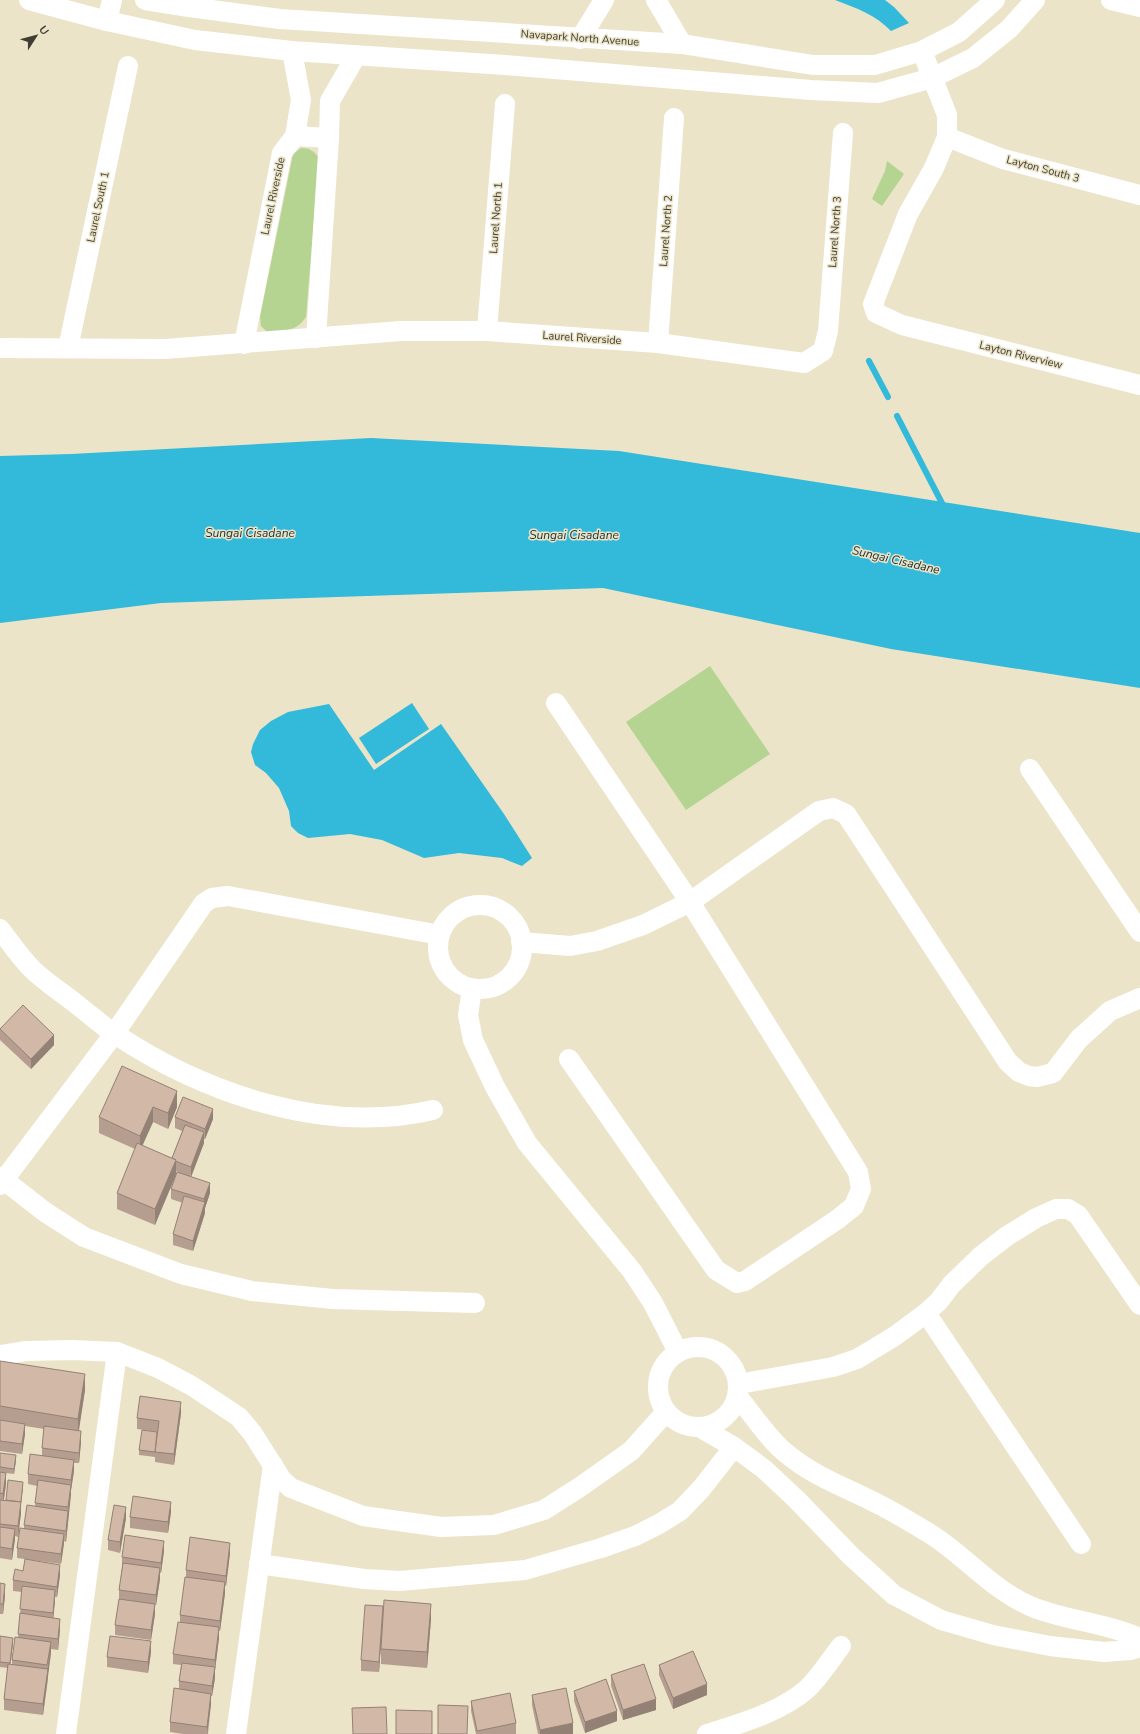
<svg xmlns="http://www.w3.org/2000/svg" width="1140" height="1734" viewBox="0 0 1140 1734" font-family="'Nunito Sans',sans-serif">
<rect width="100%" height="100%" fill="#ebe4c8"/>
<g fill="#b6d491">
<path d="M301 148C310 148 314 151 319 158L306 317C295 333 284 330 267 332L261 326 260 317 293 154Z"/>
<path d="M887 161 904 174 882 206 872 199 885 171Z"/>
<path d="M710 666 770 754 686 810 626 722Z"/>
</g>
<g fill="#33b9d9">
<path d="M835 0H885L894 7 909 23 891 31C876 15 856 8 835 0Z"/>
<path d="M371 438 619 451 1140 533V688L891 649 603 588 161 603 0 623V456L71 454Z"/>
<path d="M412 703 429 729 376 764 359 738Z"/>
<path d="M329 704 374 770 441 724 504 814 532 858 522 866 502 858 459 853 424 858 382 840 350 834 308 838 298 833 291 826 289 811 279 788 266 773 255 765 251 752 253 744 260 730 271 721 288 712Z"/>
</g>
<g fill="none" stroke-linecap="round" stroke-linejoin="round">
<g stroke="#33b9d9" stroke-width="6">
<path d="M869 361 888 397"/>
<path d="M897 416 945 509"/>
</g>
<g stroke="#fff" stroke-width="20">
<path d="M29 0 107 21 195 40 292 51 505 65 811 90 878 93 932 78 973 58 1009 29 1035 0"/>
<path d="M145 0 189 7 280 19 682 44 813 65H875L922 51 959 32 995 0"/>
<path d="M656 0 682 44"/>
<path d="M1111 0 1140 7"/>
<path d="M107 21 112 0"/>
<path d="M580 39 604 0"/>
<path d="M922 51 947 115V137L934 168 908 214 873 304 876 313 902 325 1140 385"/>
<path d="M295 136 329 138"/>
<path d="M947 137 1003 159 1140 195"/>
<path d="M487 331 505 104"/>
<path d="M316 338 329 138 330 101 356 56"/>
<path d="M658 343 674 118"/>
<path d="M244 344 282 153 295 136 301 100 292 51"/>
<path d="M0 348 165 349 401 331H487L658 343 804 363 823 351 828 331 843 133"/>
<path d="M68 348 128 66"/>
<path d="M556 703 690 902 858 1172 861 1189 854 1206 838 1219 745 1281 737 1283 716 1270 569 1059"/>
<path d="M1030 769 1140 932"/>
<circle cx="480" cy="947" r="42"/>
<path d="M0 929C10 942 20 957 32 969 44 981 61 992 75 1003 88 1013 101 1025 115 1034 205 1094 325 1135 433 1110"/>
<path d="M521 942 570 946 597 941 643 925 690 902 819 811 833 808 846 814 1008 1062 1019 1072 1029 1076 1037 1077 1053 1073 1079 1039 1110 1011 1140 998"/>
<path d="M472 989 468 1015 473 1040 495 1087 527 1143 632 1271 653 1303 678 1352"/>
<path d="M0 1177 45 1212 84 1237 181 1274 252 1291 333 1299 475 1303"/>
<path d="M0 1185 114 1034 204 903 212 898 228 896 440 935"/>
<path d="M926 1313 1081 1544"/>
<circle cx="698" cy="1387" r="40"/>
<path d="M0 1355 26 1351 73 1350 117 1352 158 1368 192 1386 239 1417 253 1434 282 1480 291 1488 363 1516 441 1527 494 1525 544 1510 580 1487 631 1451 666 1412"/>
<path d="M739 1384 833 1367 857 1359 895 1336 926 1313 939 1301 952 1284 981 1256 1007 1236 1036 1218 1056 1209H1068L1078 1215 1140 1305"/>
<path d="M738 1397C753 1415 769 1440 787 1454 811 1474 839 1485 866 1498 889 1509 911 1522 932 1535 966 1557 993 1590 1030 1606 1065 1621 1104 1622 1140 1638"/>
<path d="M701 1428 734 1447 764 1469 797 1500 851 1556 894 1595 941 1620 993 1635 1050 1646 1104 1652 1131 1650 1140 1647"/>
<path d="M259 1564 364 1579 400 1581 525 1570 601 1548 635 1536 659 1524 680 1511 701 1489 734 1447"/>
<path d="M66 1734 117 1352"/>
<path d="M236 1734 273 1465"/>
<path d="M707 1734C739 1724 781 1712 807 1689 818 1679 831 1659 841 1646"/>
</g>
</g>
<g fill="#b59e90">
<path d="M0 1029 54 1045 31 1069 0 1040Z"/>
<path d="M122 1066 177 1107 168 1129 153 1122 142 1146 172 1158 182 1131 175 1128V1117L213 1119 205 1139H204V1143L191 1177 210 1193 205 1208V1213L193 1251 173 1245V1234L183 1203 171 1199V1189L178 1172 176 1171 155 1225 117 1209V1193L135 1149 99 1133V1117Z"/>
<path d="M0 1362 85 1390 79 1431 81 1442 79 1463H74V1471L71 1490 66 1542 64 1541 61 1564 17 1558V1548L24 1529V1525L35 1506 37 1486 28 1484V1474L42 1456V1448L44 1429 25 1426V1434L22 1454 0 1451Z"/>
<path d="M181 1413 174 1465 155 1462V1452L158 1432 137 1429V1418Z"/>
<path d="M157 1432 155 1457 139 1455V1450Z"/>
<path d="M0 1453 16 1460 14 1474 6 1473V1484L4 1500H6L23 1487 21 1503V1513L18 1537 15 1536 12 1560 0 1558Z"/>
<path d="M171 1512 168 1533 130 1528V1517Z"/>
<path d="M126 1518 120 1553 108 1550V1540Z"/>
<path d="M164 1551 161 1573H160V1579L156 1605H155V1614L151 1640 115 1635V1625L119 1599V1590L122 1567V1557Z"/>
<path d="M230 1553 226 1586H225V1593L220 1631H219V1638L215 1670V1678L212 1696H211V1704L208 1734H183L170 1732V1722L179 1689V1681L181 1665 173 1664V1654L180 1622V1615L186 1577V1570Z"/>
<path d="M60 1575 57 1597H55L53 1618 60 1629 58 1650 51 1649 48 1673V1679L43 1715 4 1710V1699L8 1668 0 1667V1636L13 1643 10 1664H12V1660L18 1638 22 1592 13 1591V1580Z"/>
<path d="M0 1583 5 1595 3 1614H0Z"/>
<path d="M383 1616 379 1672 361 1671V1660Z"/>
<path d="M431 1619 427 1668 381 1664V1649Z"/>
<path d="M151 1652 148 1673 107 1667V1657Z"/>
<path d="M659 1665 707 1695 673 1709 659 1675Z"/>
<path d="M611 1675 656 1710 623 1720 611 1686Z"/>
<path d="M574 1691 617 1721 585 1733 574 1701Z"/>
<path d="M532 1695 573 1734H538L532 1705Z"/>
<path d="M471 1701 516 1723V1734H476L471 1711Z"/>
</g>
<g fill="#938175">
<path d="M54 1035V1045L31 1069V1059Z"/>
<path d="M177 1091V1107L168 1129V1113Z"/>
<path d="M153 1107V1122L140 1151V1136Z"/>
<path d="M213 1109V1119L205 1139V1129Z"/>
<path d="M204 1132V1143L191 1177V1167Z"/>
<path d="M176 1160V1175L155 1225V1209Z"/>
<path d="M210 1183V1193L205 1208V1213L193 1251V1241L204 1204V1199Z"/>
<path d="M85 1374V1390L78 1434V1419Z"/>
<path d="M181 1402V1413L174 1465V1454Z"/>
<path d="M25 1424V1434L22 1454V1444Z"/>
<path d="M81 1431V1442L79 1463V1453Z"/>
<path d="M16 1455V1460L14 1474V1469Z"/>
<path d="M74 1460V1471L71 1490V1480Z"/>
<path d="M6 1473V1484L3 1504V1494Z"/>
<path d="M23 1482V1487L21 1503V1513L18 1537V1526Z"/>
<path d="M71 1485V1495L66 1542V1531Z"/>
<path d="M171 1502V1512L168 1533V1522Z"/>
<path d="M126 1507V1518L120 1553V1542Z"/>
<path d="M15 1529V1540L12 1560V1549Z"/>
<path d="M64 1534V1544L61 1564V1554Z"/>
<path d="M164 1541V1551L161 1573V1563Z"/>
<path d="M230 1543V1553L226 1586V1576Z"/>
<path d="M60 1565V1575L57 1597V1587Z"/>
<path d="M160 1568V1579L156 1605V1595Z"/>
<path d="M225 1582V1593L220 1631V1621Z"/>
<path d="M5 1584V1595L3 1614V1604Z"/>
<path d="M55 1590V1601L53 1623V1613Z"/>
<path d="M155 1604V1614L151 1640V1630Z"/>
<path d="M431 1604V1619L427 1668V1652Z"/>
<path d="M383 1606V1616L379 1672V1662Z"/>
<path d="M60 1619V1629L58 1650V1639Z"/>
<path d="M219 1627V1638L215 1670V1660Z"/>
<path d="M13 1638V1643L10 1669V1663Z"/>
<path d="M151 1641V1652L148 1673V1662Z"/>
<path d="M51 1642V1653L43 1715V1704Z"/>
<path d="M215 1667V1678L212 1696V1686Z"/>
<path d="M707 1684V1695L673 1709V1698Z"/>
<path d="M211 1694V1704L207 1734V1727Z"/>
<path d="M656 1699V1710L623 1720V1710Z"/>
<path d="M617 1711V1721L585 1733V1722Z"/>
<path d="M573 1723V1734H540V1730Z"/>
</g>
<g fill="#d2b8a7" stroke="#938175">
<path d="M23 1005 54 1035 31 1059 0 1029Z"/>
<path d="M122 1066 177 1091 168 1113 153 1107 140 1136 99 1117Z"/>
<path d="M183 1097 213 1109 205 1129 175 1117Z"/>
<path d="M185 1125 204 1132 191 1167 175 1161 176 1160 172 1158Z"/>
<path d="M137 1143 176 1160 155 1209 117 1193Z"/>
<path d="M177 1172 210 1183 204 1199 171 1189Z"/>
<path d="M184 1196 205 1202 193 1241 173 1234Z"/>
<path d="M0 1361 85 1374 78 1419 0 1406Z"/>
<path d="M140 1396 181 1402 174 1454 155 1452 159 1421 137 1418Z"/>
<path d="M0 1420 25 1424 22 1444 0 1441Z"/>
<path d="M44 1426 81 1431 79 1453 42 1448Z"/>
<path d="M142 1430 157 1432 155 1452 139 1450Z"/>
<path d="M0 1453 16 1455 14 1469 0 1467Z"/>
<path d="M30 1454 74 1460 71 1480 28 1474Z"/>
<path d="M0 1472 6 1473 3 1494 0 1493Z"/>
<path d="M8 1480 23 1482 21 1502 6 1500Z"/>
<path d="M38 1480 71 1485 68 1507 35 1503Z"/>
<path d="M133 1496 171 1502 168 1522 130 1517Z"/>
<path d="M0 1500 21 1502 18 1526 0 1524Z"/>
<path d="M27 1505 68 1511 66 1531 24 1525Z"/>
<path d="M114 1505 126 1507 120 1542 108 1540Z"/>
<path d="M0 1527 15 1529 12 1549 0 1547Z"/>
<path d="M20 1528 64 1534 61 1554 17 1548Z"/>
<path d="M125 1535 164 1541 161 1563 122 1557Z"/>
<path d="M190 1537 230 1543 226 1576 186 1570Z"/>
<path d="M25 1559 60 1565 57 1587 13 1580 15 1569 23 1571Z"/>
<path d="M123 1563 160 1568 156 1595 119 1590Z"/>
<path d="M185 1577 225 1582 220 1621 180 1615Z"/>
<path d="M0 1583 5 1584 3 1604H0Z"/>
<path d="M22 1586 55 1590 53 1613 20 1609Z"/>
<path d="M119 1599 155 1604 151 1630 115 1625Z"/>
<path d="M384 1600 431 1604 427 1652 381 1649Z"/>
<path d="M365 1605 383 1606 379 1662 361 1660Z"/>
<path d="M20 1613 60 1619 58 1639 18 1634Z"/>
<path d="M178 1622 219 1627 215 1660 173 1654Z"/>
<path d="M0 1636 13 1638 10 1663 0 1662Z"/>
<path d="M110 1636 151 1641 148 1662 107 1657Z"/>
<path d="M15 1637 51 1642 47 1665 12 1660Z"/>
<path d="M693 1651 707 1684 673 1698 659 1665Z"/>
<path d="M182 1663 215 1667 212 1686 179 1681Z"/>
<path d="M8 1664 48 1669 43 1704 4 1699Z"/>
<path d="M644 1664 656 1699 623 1710 611 1675Z"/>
<path d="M606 1679 617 1711 585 1722 574 1691Z"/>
<path d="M174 1688 211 1694 207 1727 170 1722Z"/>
<path d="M566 1688 573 1723 540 1730 532 1695Z"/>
<path d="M510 1693 516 1723 477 1731 471 1701Z"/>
<path d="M438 1705 468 1706 467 1734H438Z"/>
<path d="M386 1707 387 1734H353L352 1708Z"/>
<path d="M396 1710 432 1711V1734H396Z"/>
</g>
<g text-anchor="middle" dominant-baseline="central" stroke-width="3" stroke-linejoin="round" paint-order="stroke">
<g font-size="11" fill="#403d32" stroke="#ebe4c8">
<text transform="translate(580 38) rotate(4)">Navapark North Avenue</text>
<text transform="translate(1043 169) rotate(15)">Layton South 3</text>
<text transform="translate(273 196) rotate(-78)">Laurel Riverside</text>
<text transform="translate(98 207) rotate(-78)">Laurel South 1</text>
<text transform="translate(496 218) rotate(-86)">Laurel North 1</text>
<text transform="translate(666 231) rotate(-86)">Laurel North 2</text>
<text transform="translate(835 232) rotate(-86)">Laurel North 3</text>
<text transform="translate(582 338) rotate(4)">Laurel Riverside</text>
<text transform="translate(1021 355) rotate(14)">Layton Riverview</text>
</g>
<g font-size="12" font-style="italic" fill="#192f35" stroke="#ebe4c8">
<text x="250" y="533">Sungai Cisadane</text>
<text x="574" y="535">Sungai Cisadane</text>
<text transform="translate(896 560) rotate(13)">Sungai Cisadane</text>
</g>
</g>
<g transform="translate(36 36) rotate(54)" stroke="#ebe4c8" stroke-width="3" paint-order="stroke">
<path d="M0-3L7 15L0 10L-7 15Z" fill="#403d32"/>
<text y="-6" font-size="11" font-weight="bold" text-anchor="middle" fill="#403d32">U</text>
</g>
</svg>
